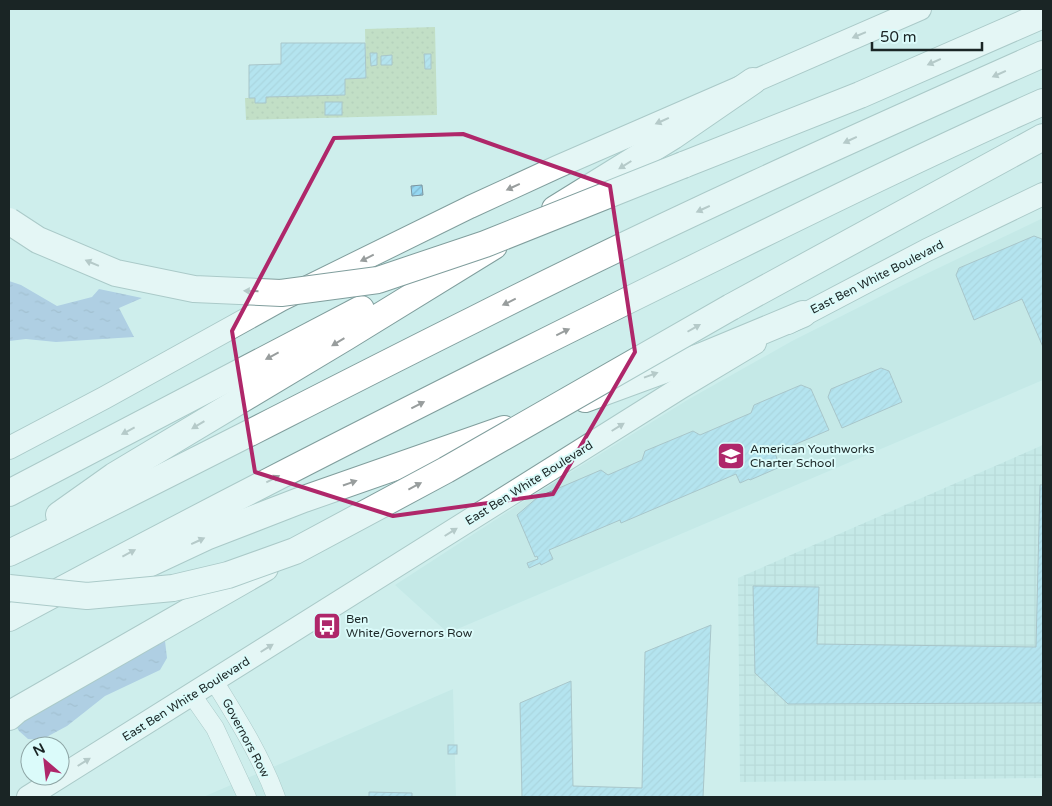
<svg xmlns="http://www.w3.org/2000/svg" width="1052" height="806" viewBox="0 0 1052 806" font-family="'Varela Round',sans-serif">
<defs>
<pattern id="industrial-grid" width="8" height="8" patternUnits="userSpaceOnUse" patternTransform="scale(1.25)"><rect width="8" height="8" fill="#bae3e1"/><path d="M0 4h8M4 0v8" fill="none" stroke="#9fc3c1"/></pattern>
<pattern id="park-dots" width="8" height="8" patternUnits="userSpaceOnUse" patternTransform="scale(1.25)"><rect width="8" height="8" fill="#b3cc98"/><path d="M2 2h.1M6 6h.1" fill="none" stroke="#99af83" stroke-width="1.8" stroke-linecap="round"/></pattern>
<pattern id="water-ripples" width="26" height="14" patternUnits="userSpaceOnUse" patternTransform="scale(1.25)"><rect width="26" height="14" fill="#89a9d8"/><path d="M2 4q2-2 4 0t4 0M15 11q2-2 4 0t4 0" fill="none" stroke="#6f89af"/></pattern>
<pattern id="building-hatch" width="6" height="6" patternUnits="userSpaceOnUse" patternTransform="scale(1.25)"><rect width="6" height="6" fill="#95d7f2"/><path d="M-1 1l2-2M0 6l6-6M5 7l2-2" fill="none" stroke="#80b8cf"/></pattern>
</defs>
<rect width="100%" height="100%" fill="#ceeeec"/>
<g fill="#bae3e1">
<path d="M1043 218V380L448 633 395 585 529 498 689 399 792 341 905 284Z"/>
<path d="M453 689 456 797H203L273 767Z"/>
</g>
<path fill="url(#industrial-grid)" d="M1043 445V778L740 782 738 578Z"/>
<path fill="url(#park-dots)" d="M435 27 437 115 246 120 245 98H255V103H265L266 97 345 95V79L366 78 365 29Z"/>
<g fill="url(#water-ripples)">
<path d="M9 281 21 285 57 306 92 297 99 289 142 298 119 308 134 337 56 342 26 339 9 341Z"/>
<path d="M154 629 165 641 167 658 160 670 105 696 67 726 41 740 28 739 19 731 13 721Z"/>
</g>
<g fill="url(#building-hatch)" stroke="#7b949f">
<path d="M281 43H365L366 78 345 79V95L266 97V103H255V98H249V65L281 64Z"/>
<path d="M370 53H377V65L371 66Z"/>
<path d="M424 54H431V69H425Z"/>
<path d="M392 55V65H381V56Z"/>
<rect x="325" y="102" width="17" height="13"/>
<path d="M422 185 423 195 412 196 411 186Z"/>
<path d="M1034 236 1042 239 1043 243V347L1022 299 974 320 956 275 959 268Z"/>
<path d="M881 368 889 371 902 402 842 428 828 397 831 389Z"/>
<path d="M801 385 811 389 829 430 775 453 780 467 750 480 749 479 740 483 736 474 621 523 620 520 549 550 553 559 541 565 540 563 529 568 527 563 538 559 537 556 535 557 517 515 538 497 601 470 608 475 642 460 645 451 693 431 700 435 751 413 754 405Z"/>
<path d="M1040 485H1043V703L788 704 755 673 753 586 819 587 817 644 1036 647Z"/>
<path d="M711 625 703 797H522L520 703 571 681 573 786 642 788 645 652Z"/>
<rect x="448" y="745" width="9" height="9"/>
<path d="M369 792 412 793V797H369Z"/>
</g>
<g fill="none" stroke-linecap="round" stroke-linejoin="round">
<g stroke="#809e9d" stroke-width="19">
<g id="minor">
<path d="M214 681C237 718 261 756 276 797"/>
<path d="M192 695 215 728 247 797"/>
</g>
</g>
<g stroke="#809e9d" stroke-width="24">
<g id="major">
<path d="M788 323 927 250 1043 194"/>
<path d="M9 448 104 398 281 300 470 207 557 167 920 9"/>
<path d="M28 797 680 388 755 343"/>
</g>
</g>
<g stroke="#809e9d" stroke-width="28">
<g id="highway">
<path d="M683 165 860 95 1043 15"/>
<path d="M555 209 673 136 753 81"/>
<path d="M731 307 1043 137"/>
<path d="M585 399 702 356 803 314"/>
<path d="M9 493 361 309"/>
<path d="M59 515 114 476 346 337 494 246"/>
<path d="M9 553C165 478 318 397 473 320 660 225 852 139 1043 54"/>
<path d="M112 581 206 537 304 499 504 429"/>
<path d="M9 618C222 503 438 394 655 287 784 224 912 160 1043 102"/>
<path d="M9 717 17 710 265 568"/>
</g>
</g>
<use href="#minor" stroke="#fff" stroke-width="18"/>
<use href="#major" stroke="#fff" stroke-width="22"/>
<use href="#highway" stroke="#fff" stroke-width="26"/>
<g stroke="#809e9d" stroke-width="28" stroke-linecap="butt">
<g id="highway-bridge">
<path d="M9 221 38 240 116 273 194 289 281 293 378 280 485 244 683 165"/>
<path d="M9 588 87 596 173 588 228 575 295 551 446 470 731 307"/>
</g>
</g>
<use href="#highway-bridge" stroke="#fff" stroke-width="26"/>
</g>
<defs><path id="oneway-solid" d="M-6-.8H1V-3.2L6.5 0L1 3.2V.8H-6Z" transform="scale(1.25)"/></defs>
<g fill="#989d9d">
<use href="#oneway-solid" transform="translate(859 35) rotate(157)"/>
<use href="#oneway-solid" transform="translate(934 62) rotate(156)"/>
<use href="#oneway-solid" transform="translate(999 74) rotate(156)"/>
<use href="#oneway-solid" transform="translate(662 121) rotate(156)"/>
<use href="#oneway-solid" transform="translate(850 140) rotate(155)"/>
<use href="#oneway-solid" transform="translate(625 165) rotate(148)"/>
<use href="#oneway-solid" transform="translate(513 187) rotate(155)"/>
<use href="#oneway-solid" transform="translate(703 209) rotate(155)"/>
<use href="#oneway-solid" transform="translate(367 258) rotate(154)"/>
<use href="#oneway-solid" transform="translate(92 263) rotate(-157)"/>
<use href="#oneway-solid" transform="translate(251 291) rotate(-178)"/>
<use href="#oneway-solid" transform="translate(509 302) rotate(154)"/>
<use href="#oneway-solid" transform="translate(694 328) rotate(-30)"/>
<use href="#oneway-solid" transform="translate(563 332) rotate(-26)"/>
<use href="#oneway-solid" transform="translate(338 342) rotate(149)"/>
<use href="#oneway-solid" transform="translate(272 356) rotate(152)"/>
<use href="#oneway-solid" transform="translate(651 375) rotate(-20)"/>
<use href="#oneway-solid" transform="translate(418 405) rotate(-27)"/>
<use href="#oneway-solid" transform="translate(198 425) rotate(149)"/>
<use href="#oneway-solid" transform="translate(618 427) rotate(-32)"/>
<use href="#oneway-solid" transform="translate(128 431) rotate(152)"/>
<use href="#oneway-solid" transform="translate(273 479) rotate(-27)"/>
<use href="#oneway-solid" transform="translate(350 483) rotate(-19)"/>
<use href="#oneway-solid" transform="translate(415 486) rotate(-28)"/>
<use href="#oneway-solid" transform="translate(451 532) rotate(-32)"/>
<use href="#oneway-solid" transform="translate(198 541) rotate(-25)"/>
<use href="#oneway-solid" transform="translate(129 553) rotate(-28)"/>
<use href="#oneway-solid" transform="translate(267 648) rotate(-32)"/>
<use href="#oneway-solid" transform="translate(84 762) rotate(-32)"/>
</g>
<path d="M0 0H1052V806H0ZM463 134 610 186 635 352 553 494 393 516 255 472 232 331 334 138Z" fill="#ceeeec" fill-opacity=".55" fill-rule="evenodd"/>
<path fill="none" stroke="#af276a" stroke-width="4" stroke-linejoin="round" d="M463 134 610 186 635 352 553 494 393 516 255 472 232 331 334 138Z"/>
<defs>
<g id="school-square" transform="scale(1.4375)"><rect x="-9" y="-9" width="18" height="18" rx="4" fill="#af276a" stroke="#dbfbfa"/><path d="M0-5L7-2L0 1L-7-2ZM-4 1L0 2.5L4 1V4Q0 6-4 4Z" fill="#fff"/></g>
<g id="bus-square" transform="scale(1.4375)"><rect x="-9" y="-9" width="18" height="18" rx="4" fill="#af276a" stroke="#dbfbfa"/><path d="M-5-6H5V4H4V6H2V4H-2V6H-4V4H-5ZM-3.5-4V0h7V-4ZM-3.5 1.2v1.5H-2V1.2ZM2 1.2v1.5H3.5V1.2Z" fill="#fff"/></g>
</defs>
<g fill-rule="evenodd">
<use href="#school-square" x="731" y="456"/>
<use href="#bus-square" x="327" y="626"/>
</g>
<g text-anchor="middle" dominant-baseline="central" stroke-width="4" stroke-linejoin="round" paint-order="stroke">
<g font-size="12" fill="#1a2525" stroke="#dbfbfa">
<text transform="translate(877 277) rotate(-27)">East Ben White Boulevard</text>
<text transform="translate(529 483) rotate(-32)">East Ben White Boulevard</text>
<text transform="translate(186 699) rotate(-32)">East Ben White Boulevard</text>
<text transform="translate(246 738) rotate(62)">Governors Row</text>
</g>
<g font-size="12" fill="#1a2525" stroke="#dbfbfa" text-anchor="start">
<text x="750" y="449">American Youthworks<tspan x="750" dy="14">Charter School</tspan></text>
<text x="346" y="619">Ben<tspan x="346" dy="14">White/Governors Row</tspan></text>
</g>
</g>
<rect width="1052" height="806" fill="none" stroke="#1a2525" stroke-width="20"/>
<g transform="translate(45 761) rotate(332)"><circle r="24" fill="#dbfbfa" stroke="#8ea5a5"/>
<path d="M0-4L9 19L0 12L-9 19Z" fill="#af276a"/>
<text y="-8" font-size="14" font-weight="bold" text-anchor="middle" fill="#1a2525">N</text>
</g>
<path d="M872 42v8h110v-8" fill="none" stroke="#1a2525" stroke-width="2.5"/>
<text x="880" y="42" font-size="15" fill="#1a2525" stroke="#dbfbfa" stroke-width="4" paint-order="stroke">50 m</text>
</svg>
